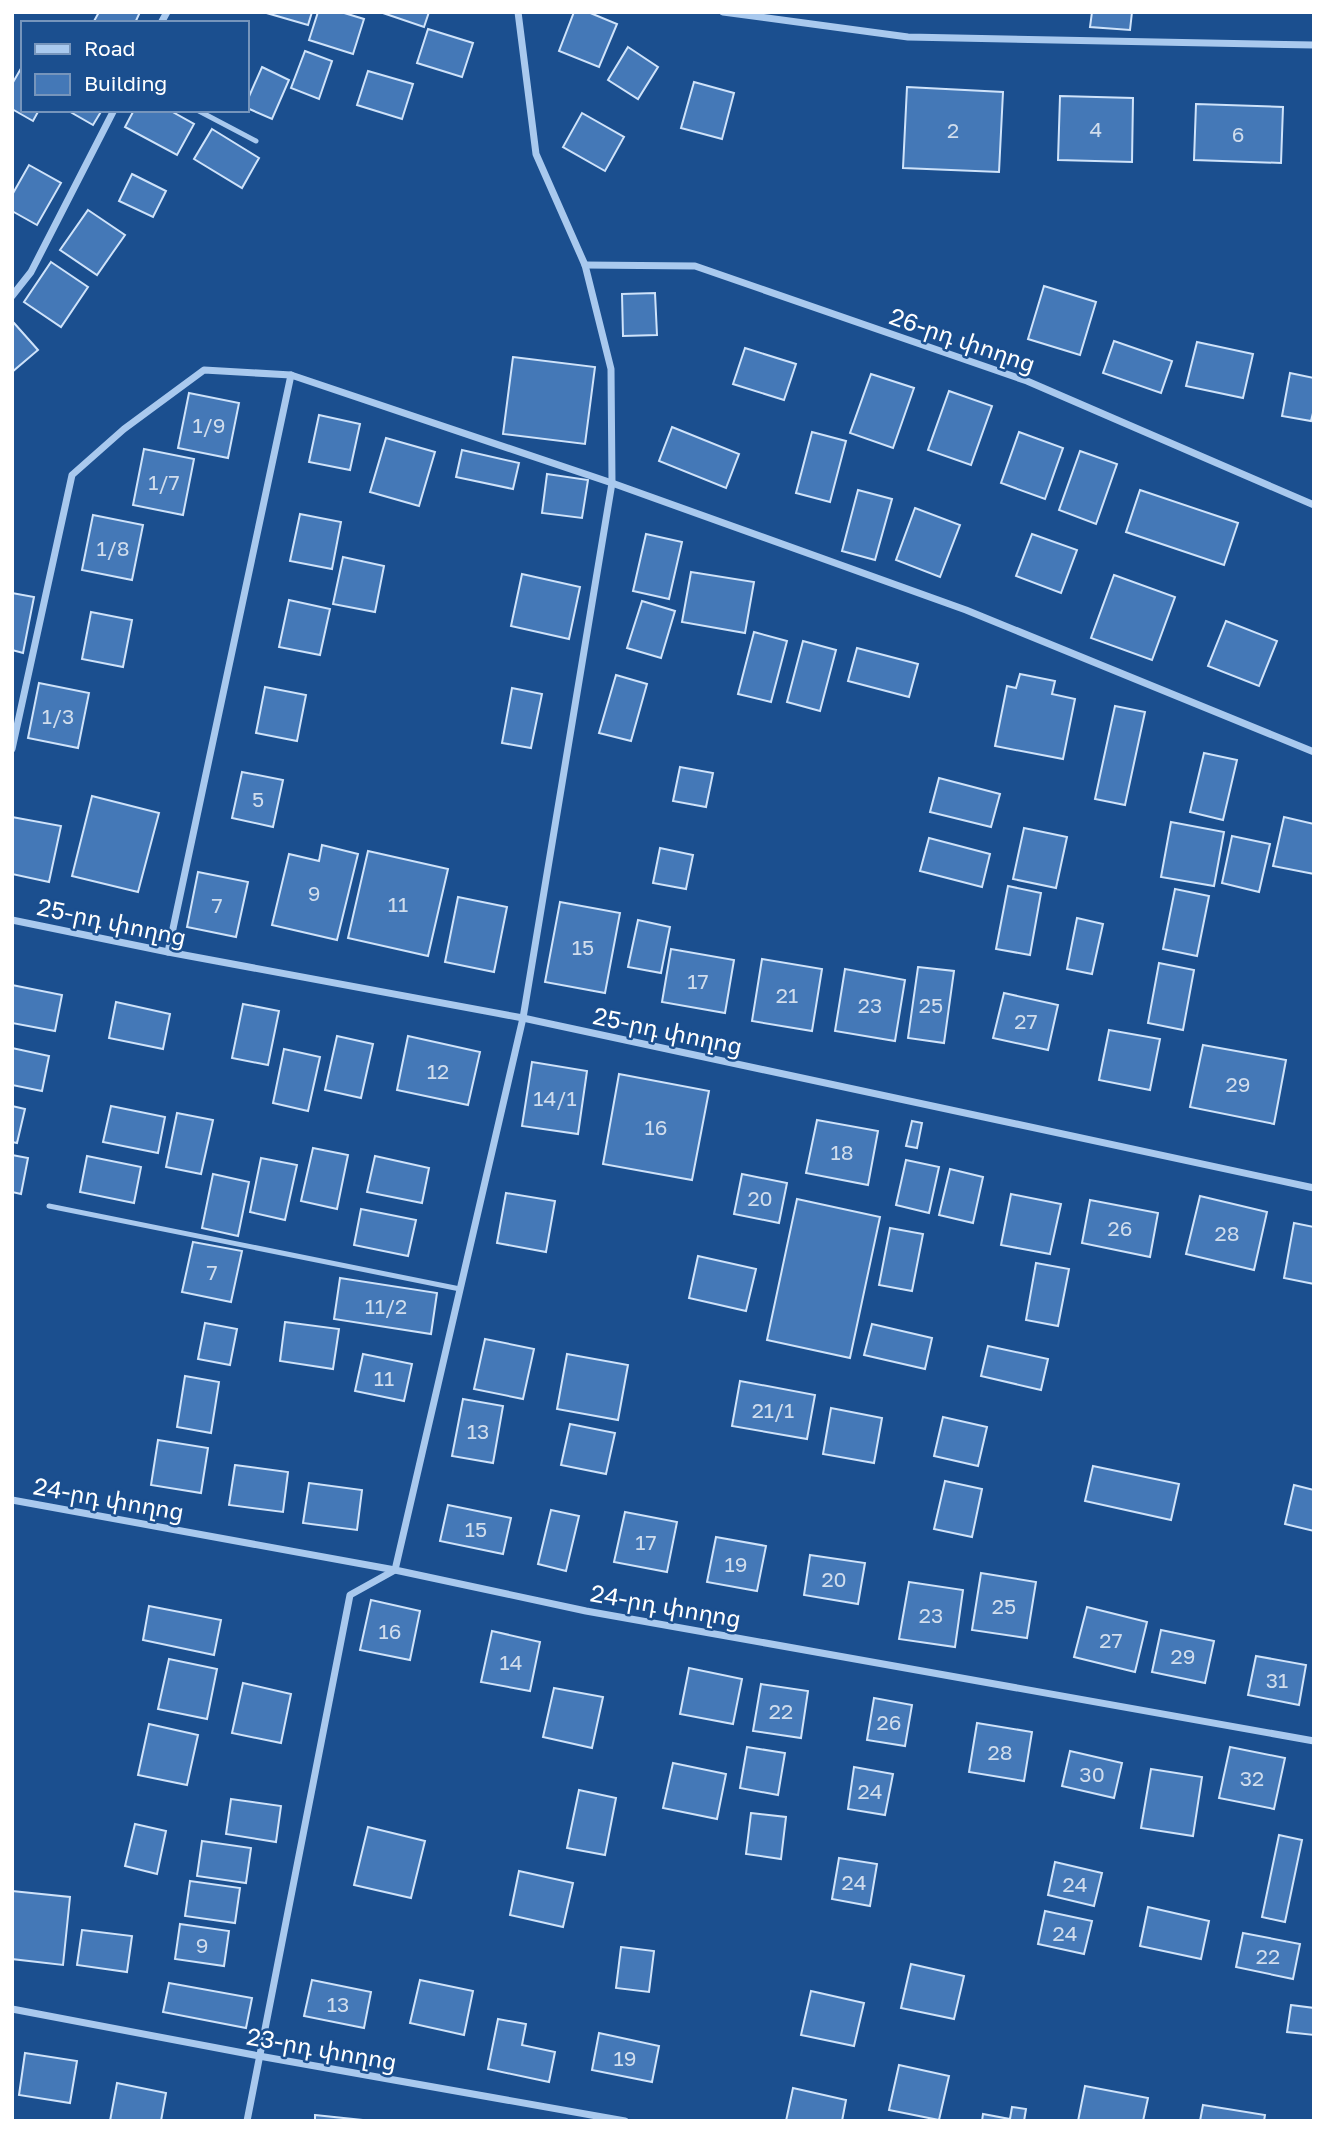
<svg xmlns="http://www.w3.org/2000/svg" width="1326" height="2133" viewBox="0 0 1326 2133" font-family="'Golos Text','Noto Sans Armenian',sans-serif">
<rect width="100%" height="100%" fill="#1b4f8f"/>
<g fill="#4478b7" stroke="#cfe3fa" stroke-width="2">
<path d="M99 12H140L135 23H93Z"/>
<path d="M263 12H312L308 25Z"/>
<path d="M318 12H341L364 19 353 54 309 40Z"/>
<path d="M380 12H429L424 27Z"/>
<path d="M574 12H588L617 24 599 67 559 51Z"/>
<path d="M1092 12H1132L1130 30 1090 27Z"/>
<path d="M428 29 473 43 462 77 417 63Z"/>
<path d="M628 47 658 67 638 99 608 80Z"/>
<path d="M305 51 332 61 319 99 291 88Z"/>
<path d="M23 65V110H39L33 121 12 109V84Z"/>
<path d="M262 67 289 80 272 119 247 108V101Z"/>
<path d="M368 71 413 84 402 119 357 105Z"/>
<path d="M694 82 734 93 722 139 681 128Z"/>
<path d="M907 87 1003 92 999 172 903 168Z"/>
<path d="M1060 96 1133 98 1132 162 1058 160Z"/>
<path d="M1196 104 1283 107 1281 163 1194 160Z"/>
<path d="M67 110H102L93 125Z"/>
<path d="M134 110H169L194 124 177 155 125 127Z"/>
<path d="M582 113 624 137 605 171 563 147Z"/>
<path d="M212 129 259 158 242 188 194 159Z"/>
<path d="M29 165 61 183 37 225 12 211V195Z"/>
<path d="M132 174 166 191 153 217 119 201Z"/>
<path d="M88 210 125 235 97 275 60 250Z"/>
<path d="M51 262 88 287 61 327 24 302Z"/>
<path d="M1044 286 1096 302 1080 355 1028 339Z"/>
<path d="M655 293 657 335 623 336 622 294Z"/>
<path d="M14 323 38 350 12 372V324Z"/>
<path d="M1114 341 1172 361 1161 393 1103 373Z"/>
<path d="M1197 342 1253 354 1243 398 1186 386Z"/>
<path d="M745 348 796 364 784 400 733 384Z"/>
<path d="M513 357 595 367 585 444 503 434Z"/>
<path d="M1290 373 1314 378V409L1311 421 1282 416Z"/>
<path d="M871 374 914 388 893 448 850 433Z"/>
<path d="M949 391 992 406 971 465 928 450Z"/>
<path d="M189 393 239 403 228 458 178 448Z"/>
<path d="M319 415 360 424 350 470 309 462Z"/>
<path d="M672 427 739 454 726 488 659 461Z"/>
<path d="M812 432 846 441 830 502 796 493Z"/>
<path d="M1019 432 1063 448 1045 499 1001 483Z"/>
<path d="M386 438 435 452 419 506 370 492Z"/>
<path d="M144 449 194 459 183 515 133 505Z"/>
<path d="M462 450 519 463 513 489 456 477Z"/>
<path d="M1080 451 1117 464 1096 524 1059 510Z"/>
<path d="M547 474 588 480 582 518 542 513Z"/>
<path d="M858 490 892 499 875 560 842 551Z"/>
<path d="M1140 490 1238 523 1224 565 1126 532Z"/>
<path d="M915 508 960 525 940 577 896 560Z"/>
<path d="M300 514 341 522 332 569 290 561Z"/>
<path d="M93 515 143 525 132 580 82 570Z"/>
<path d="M646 534 682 542 669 599 633 591Z"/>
<path d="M1032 534 1077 550 1061 593 1016 576Z"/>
<path d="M343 557 384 566 375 612 333 604Z"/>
<path d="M691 572 754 582 745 633 682 622Z"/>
<path d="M522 574 580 587 569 639 511 626Z"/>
<path d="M1114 575 1175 597 1152 660 1091 638Z"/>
<path d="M12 593 34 597 23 653 12 650Z"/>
<path d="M289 600 330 609 320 655 279 647Z"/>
<path d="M642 601 675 611 661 658 627 648Z"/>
<path d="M91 612 132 620 123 667 82 659Z"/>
<path d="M1226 621 1277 641 1259 686 1208 666Z"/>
<path d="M754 632 787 641 771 702 738 694Z"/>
<path d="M803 641 836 650 820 711 787 702Z"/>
<path d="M857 648 918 664 909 697 848 681Z"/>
<path d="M1020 674 1055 681 1052 694 1075 699 1063 759 995 746 1007 686 1016 688Z"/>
<path d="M616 675 647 684 631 741 599 733Z"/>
<path d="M39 683 89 693 78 748 28 738Z"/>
<path d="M265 687 306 695 297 741 256 733Z"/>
<path d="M512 688 542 694 531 748 502 743Z"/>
<path d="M1115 706 1145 712 1125 805 1095 799Z"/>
<path d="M1204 753 1237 760 1223 820 1190 812Z"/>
<path d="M680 767 713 773 706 807 673 801Z"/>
<path d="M242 772 283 780 273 827 232 818Z"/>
<path d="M939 778 1000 794 991 827 930 812Z"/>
<path d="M92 796 159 813 138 892 72 876Z"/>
<path d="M12 817 61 826 49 882 12 874Z"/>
<path d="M1284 817 1314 824V874L1273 866Z"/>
<path d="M1171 822 1224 832 1214 886 1161 877Z"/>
<path d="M1024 828 1067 837 1056 888 1013 879Z"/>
<path d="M1232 836 1270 844 1259 892 1222 883Z"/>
<path d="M929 838 990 854 982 887 920 871Z"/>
<path d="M322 845 358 854 337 940 272 925 289 854 319 861Z"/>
<path d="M660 848 693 855 686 889 653 883Z"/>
<path d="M368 851 448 869 428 956 348 938Z"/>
<path d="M198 872 248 882 236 937 187 927Z"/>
<path d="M1008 886 1041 893 1030 955 996 949Z"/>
<path d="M1175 889 1209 896 1197 956 1163 949Z"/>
<path d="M458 897 507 907 494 972 445 962Z"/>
<path d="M560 902 620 913 605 993 545 982Z"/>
<path d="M1077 918 1103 924 1092 974 1067 969Z"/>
<path d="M638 920 670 927 661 973 628 967Z"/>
<path d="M671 949 734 960 725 1013 662 1002Z"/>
<path d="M762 959 822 969 812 1031 752 1021Z"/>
<path d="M1159 963 1194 970 1183 1030 1148 1023Z"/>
<path d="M918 967 954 971 944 1043 908 1038Z"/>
<path d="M845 969 905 980 895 1041 835 1031Z"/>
<path d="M12 985 62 995 55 1031 12 1023Z"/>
<path d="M1004 993 1058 1005 1048 1050 993 1038Z"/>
<path d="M116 1002 170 1014 163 1049 109 1038Z"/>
<path d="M243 1004 279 1011 268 1065 232 1058Z"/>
<path d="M1109 1030 1160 1039 1150 1090 1099 1080Z"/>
<path d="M337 1036 373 1044 361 1098 325 1090Z"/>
<path d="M408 1036 480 1052 468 1105 397 1090Z"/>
<path d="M1203 1045 1286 1060 1274 1124 1190 1107Z"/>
<path d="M12 1048 49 1056 42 1091 12 1085Z"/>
<path d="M284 1049 320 1057 308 1111 273 1103Z"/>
<path d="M532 1062 587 1071 578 1134 522 1126Z"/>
<path d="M619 1074 709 1091 692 1180 603 1164Z"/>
<path d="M12 1106 25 1109 17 1143 12 1142Z"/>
<path d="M111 1106 165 1117 158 1153 103 1142Z"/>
<path d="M177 1113 213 1120 201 1174 166 1167Z"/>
<path d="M817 1120 878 1131 868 1185 806 1173Z"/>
<path d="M912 1121 922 1123 917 1148 906 1146Z"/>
<path d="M313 1148 348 1155 337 1209 301 1201Z"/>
<path d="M12 1155 28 1158 21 1194 12 1192Z"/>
<path d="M87 1156 141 1167 134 1203 80 1192Z"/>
<path d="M375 1156 429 1168 422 1203 367 1192Z"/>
<path d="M261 1158 297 1165 285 1220 250 1212Z"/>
<path d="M906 1160 939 1167 929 1213 896 1205Z"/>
<path d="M950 1169 983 1177 973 1223 939 1215Z"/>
<path d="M213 1174 249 1182 238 1236 202 1228Z"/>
<path d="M742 1174 787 1183 779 1223 734 1214Z"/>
<path d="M506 1193 555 1201 546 1252 497 1243Z"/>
<path d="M1011 1194 1061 1204 1050 1254 1001 1245Z"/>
<path d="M1200 1196 1267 1212 1254 1270 1186 1254Z"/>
<path d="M797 1199 880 1217 850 1358 767 1340Z"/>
<path d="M1090 1200 1158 1213 1150 1257 1082 1243Z"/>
<path d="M361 1209 416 1220 408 1256 354 1245Z"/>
<path d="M1294 1223 1314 1227V1284L1284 1278Z"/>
<path d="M890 1228 923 1234 912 1291 879 1285Z"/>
<path d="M193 1242 242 1251 231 1302 182 1292Z"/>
<path d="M698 1256 756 1269 746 1311 689 1298Z"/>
<path d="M1036 1263 1069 1269 1058 1326 1026 1320Z"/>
<path d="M340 1278 437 1293 431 1334 334 1319Z"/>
<path d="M285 1322 339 1329 333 1369 280 1361Z"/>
<path d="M205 1323 237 1329 230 1365 198 1359Z"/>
<path d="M872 1324 932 1338 925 1369 864 1355Z"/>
<path d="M485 1339 534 1349 523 1399 474 1389Z"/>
<path d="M988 1346 1048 1359 1041 1390 981 1376Z"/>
<path d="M363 1354 412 1364 404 1401 355 1391Z"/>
<path d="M567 1354 628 1365 618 1420 557 1409Z"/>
<path d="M185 1376 219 1382 211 1433 177 1427Z"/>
<path d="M740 1381 815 1395 807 1439 732 1426Z"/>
<path d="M463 1399 503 1406 493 1463 452 1456Z"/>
<path d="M831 1408 882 1418 874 1463 823 1454Z"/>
<path d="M943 1417 987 1427 978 1466 934 1456Z"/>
<path d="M570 1424 615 1433 606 1474 561 1465Z"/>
<path d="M158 1440 208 1448 201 1493 151 1485Z"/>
<path d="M235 1465 288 1472 283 1512 229 1505Z"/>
<path d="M1093 1466 1179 1484 1171 1520 1085 1501Z"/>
<path d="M945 1481 982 1489 972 1537 934 1529Z"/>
<path d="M309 1483 362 1490 357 1530 303 1523Z"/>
<path d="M1294 1485 1314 1490V1531L1285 1524Z"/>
<path d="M448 1505 511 1518 503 1554 440 1541Z"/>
<path d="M551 1510 579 1516 566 1571 538 1564Z"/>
<path d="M625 1512 677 1522 667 1572 614 1562Z"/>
<path d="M716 1537 766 1546 757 1591 707 1582Z"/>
<path d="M810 1555 865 1563 858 1604 804 1595Z"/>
<path d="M981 1573 1036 1582 1027 1638 972 1630Z"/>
<path d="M909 1582 963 1590 955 1647 899 1639Z"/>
<path d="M371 1600 420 1611 410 1660 360 1650Z"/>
<path d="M149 1606 221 1620 214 1655 143 1640Z"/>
<path d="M1087 1607 1147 1622 1135 1672 1074 1657Z"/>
<path d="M1161 1630 1214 1641 1205 1683 1152 1672Z"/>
<path d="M492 1631 540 1642 530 1691 481 1682Z"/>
<path d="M1256 1656 1306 1665 1299 1705 1248 1695Z"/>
<path d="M169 1659 217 1669 207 1719 158 1709Z"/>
<path d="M689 1668 742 1679 733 1724 680 1714Z"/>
<path d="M243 1683 291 1694 281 1743 232 1733Z"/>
<path d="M761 1684 808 1691 801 1738 753 1731Z"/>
<path d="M554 1688 603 1697 592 1748 543 1737Z"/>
<path d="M874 1698 912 1705 905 1746 867 1740Z"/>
<path d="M977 1723 1032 1732 1024 1781 969 1772Z"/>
<path d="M149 1724 198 1735 187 1785 138 1775Z"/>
<path d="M747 1747 785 1753 778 1795 740 1788Z"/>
<path d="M1230 1747 1285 1758 1274 1809 1219 1798Z"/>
<path d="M1070 1751 1122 1763 1114 1798 1062 1786Z"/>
<path d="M673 1763 726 1774 717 1819 663 1808Z"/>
<path d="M854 1767 893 1774 885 1815 848 1809Z"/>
<path d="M1151 1769 1202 1777 1193 1836 1141 1828Z"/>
<path d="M579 1790 616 1798 605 1855 567 1848Z"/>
<path d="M231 1799 281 1806 276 1842 226 1834Z"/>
<path d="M751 1813 786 1817 781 1859 746 1854Z"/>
<path d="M135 1824 166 1831 157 1874 125 1866Z"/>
<path d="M368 1827 425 1841 411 1898 354 1885Z"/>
<path d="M1279 1835 1302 1840 1285 1922 1262 1917Z"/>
<path d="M202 1841 251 1848 246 1883 197 1876Z"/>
<path d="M839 1858 877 1864 870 1906 832 1899Z"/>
<path d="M1055 1862 1102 1873 1094 1906 1048 1895Z"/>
<path d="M519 1871 573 1883 563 1927 510 1915Z"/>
<path d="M190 1881 240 1888 235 1923 185 1916Z"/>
<path d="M12 1891 70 1897 63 1965 12 1959Z"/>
<path d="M1148 1907 1209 1921 1201 1959 1140 1946Z"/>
<path d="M1045 1911 1092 1921 1084 1954 1038 1944Z"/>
<path d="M180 1924 229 1931 224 1966 175 1959Z"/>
<path d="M82 1930 132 1936 127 1972 77 1965Z"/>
<path d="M1243 1933 1300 1944 1293 1979 1236 1967Z"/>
<path d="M621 1947 654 1951 649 1992 616 1988Z"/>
<path d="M911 1964 964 1976 954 2019 901 2008Z"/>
<path d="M312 1980 371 1992 364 2028 304 2016Z"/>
<path d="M420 1980 473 1991 464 2035 410 2023Z"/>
<path d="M169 1983 252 1998 246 2028 163 2012Z"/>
<path d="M811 1991 864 2003 854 2046 801 2035Z"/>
<path d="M1291 2005 1314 2008V2035L1287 2032Z"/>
<path d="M498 2019 526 2024 522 2045 555 2052 549 2082 488 2069Z"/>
<path d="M599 2033 659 2046 652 2082 592 2070Z"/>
<path d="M25 2053 77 2061 70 2103 19 2095Z"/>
<path d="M899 2065 949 2076 939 2120 889 2110Z"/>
<path d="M117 2083 166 2093 161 2121H110Z"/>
<path d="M1085 2086 1148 2098 1143 2121H1078Z"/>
<path d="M793 2088 846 2100 842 2121H786Z"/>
<path d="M1203 2105 1265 2115 1264 2121H1200Z"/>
<path d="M1012 2107 1026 2109 1024 2121H982L983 2114 1010 2119Z"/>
<path d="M315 2115 362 2120V2121H315Z"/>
</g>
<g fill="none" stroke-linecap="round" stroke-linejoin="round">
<g stroke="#a9c9ee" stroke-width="5">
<path d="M197 110 256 141"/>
<path d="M49 1206 460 1289"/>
</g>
<g stroke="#a9c9ee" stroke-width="7">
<path d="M723 12 908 37 1314 45"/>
<path d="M161 23 167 12"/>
<path d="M585 265 695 266 1027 381 1314 505"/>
<path d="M12 296 31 272 114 110"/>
<path d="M12 749 72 475 124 429 204 370 291 375 612 483 966 610 1314 752"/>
<path d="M12 920 168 952 523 1018 1314 1188"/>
<path d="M168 952 291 375"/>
<path d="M12 1500 395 1570 586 1611 1314 1741"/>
<path d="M12 2009 259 2056 625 2121"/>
<path d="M247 2121 350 1595 395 1570 523 1018 612 483 611 369 585 265 536 154 518 12"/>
</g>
</g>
<g text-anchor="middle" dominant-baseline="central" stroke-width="5" stroke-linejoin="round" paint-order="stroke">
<g font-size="21" fill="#d0dded">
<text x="1096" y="129">4</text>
<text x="953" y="130">2</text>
<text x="1238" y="134">6</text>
<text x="209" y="425">1/9</text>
<text x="164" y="482">1/7</text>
<text x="113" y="548">1/8</text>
<text x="58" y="716">1/3</text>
<text x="258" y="799">5</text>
<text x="314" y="893">9</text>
<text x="398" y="904">11</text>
<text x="217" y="905">7</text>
<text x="583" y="947">15</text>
<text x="698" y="981">17</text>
<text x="787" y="995">21</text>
<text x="870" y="1005">23</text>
<text x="931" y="1005">25</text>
<text x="1026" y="1021">27</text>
<text x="438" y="1071">12</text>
<text x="1238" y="1084">29</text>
<text x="555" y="1098">14/1</text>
<text x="656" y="1127">16</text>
<text x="842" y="1152">18</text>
<text x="760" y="1198">20</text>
<text x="1120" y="1228">26</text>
<text x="1227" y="1233">28</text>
<text x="212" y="1272">7</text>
<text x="386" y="1306">11/2</text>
<text x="384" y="1378">11</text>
<text x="773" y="1410">21/1</text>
<text x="478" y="1431">13</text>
<text x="476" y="1529">15</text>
<text x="646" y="1542">17</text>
<text x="736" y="1564">19</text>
<text x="834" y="1579">20</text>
<text x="1004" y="1606">25</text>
<text x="931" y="1615">23</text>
<text x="390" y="1631">16</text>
<text x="1111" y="1640">27</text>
<text x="1183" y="1656">29</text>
<text x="511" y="1662">14</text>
<text x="1277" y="1680">31</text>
<text x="781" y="1711">22</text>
<text x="889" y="1722">26</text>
<text x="1000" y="1752">28</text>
<text x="1092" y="1774">30</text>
<text x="1252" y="1778">32</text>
<text x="870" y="1791">24</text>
<text x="854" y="1882">24</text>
<text x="1075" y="1884">24</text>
<text x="1065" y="1933">24</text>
<text x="202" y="1945">9</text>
<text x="1268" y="1956">22</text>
<text x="338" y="2004">13</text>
<text x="625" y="2058">19</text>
</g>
<g font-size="24" fill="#fff" stroke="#1b4f8f">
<text transform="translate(963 339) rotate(19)">26-րդ փողոց</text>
<text transform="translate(112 921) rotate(12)">25-րդ փողոց</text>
<text transform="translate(668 1030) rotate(12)">25-րդ փողոց</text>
<text transform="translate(109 1498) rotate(10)">24-րդ փողոց</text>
<text transform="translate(666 1605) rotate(10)">24-րդ փողոց</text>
<text transform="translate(322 2048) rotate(10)">23-րդ փողոց</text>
</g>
</g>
<rect width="1326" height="2133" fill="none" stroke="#ffffff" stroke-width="28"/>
<rect x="21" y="21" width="228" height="91" fill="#1b4f8f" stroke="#7695bc" stroke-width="2"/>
<rect x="35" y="44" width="35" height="10" fill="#a9c9ee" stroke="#7695bc" stroke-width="2"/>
<text x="84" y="56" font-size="21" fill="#ffffff">Road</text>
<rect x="35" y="74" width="35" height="21" fill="#4478b7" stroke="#7695bc" stroke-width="2"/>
<text x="84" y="91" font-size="21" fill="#ffffff">Building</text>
</svg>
